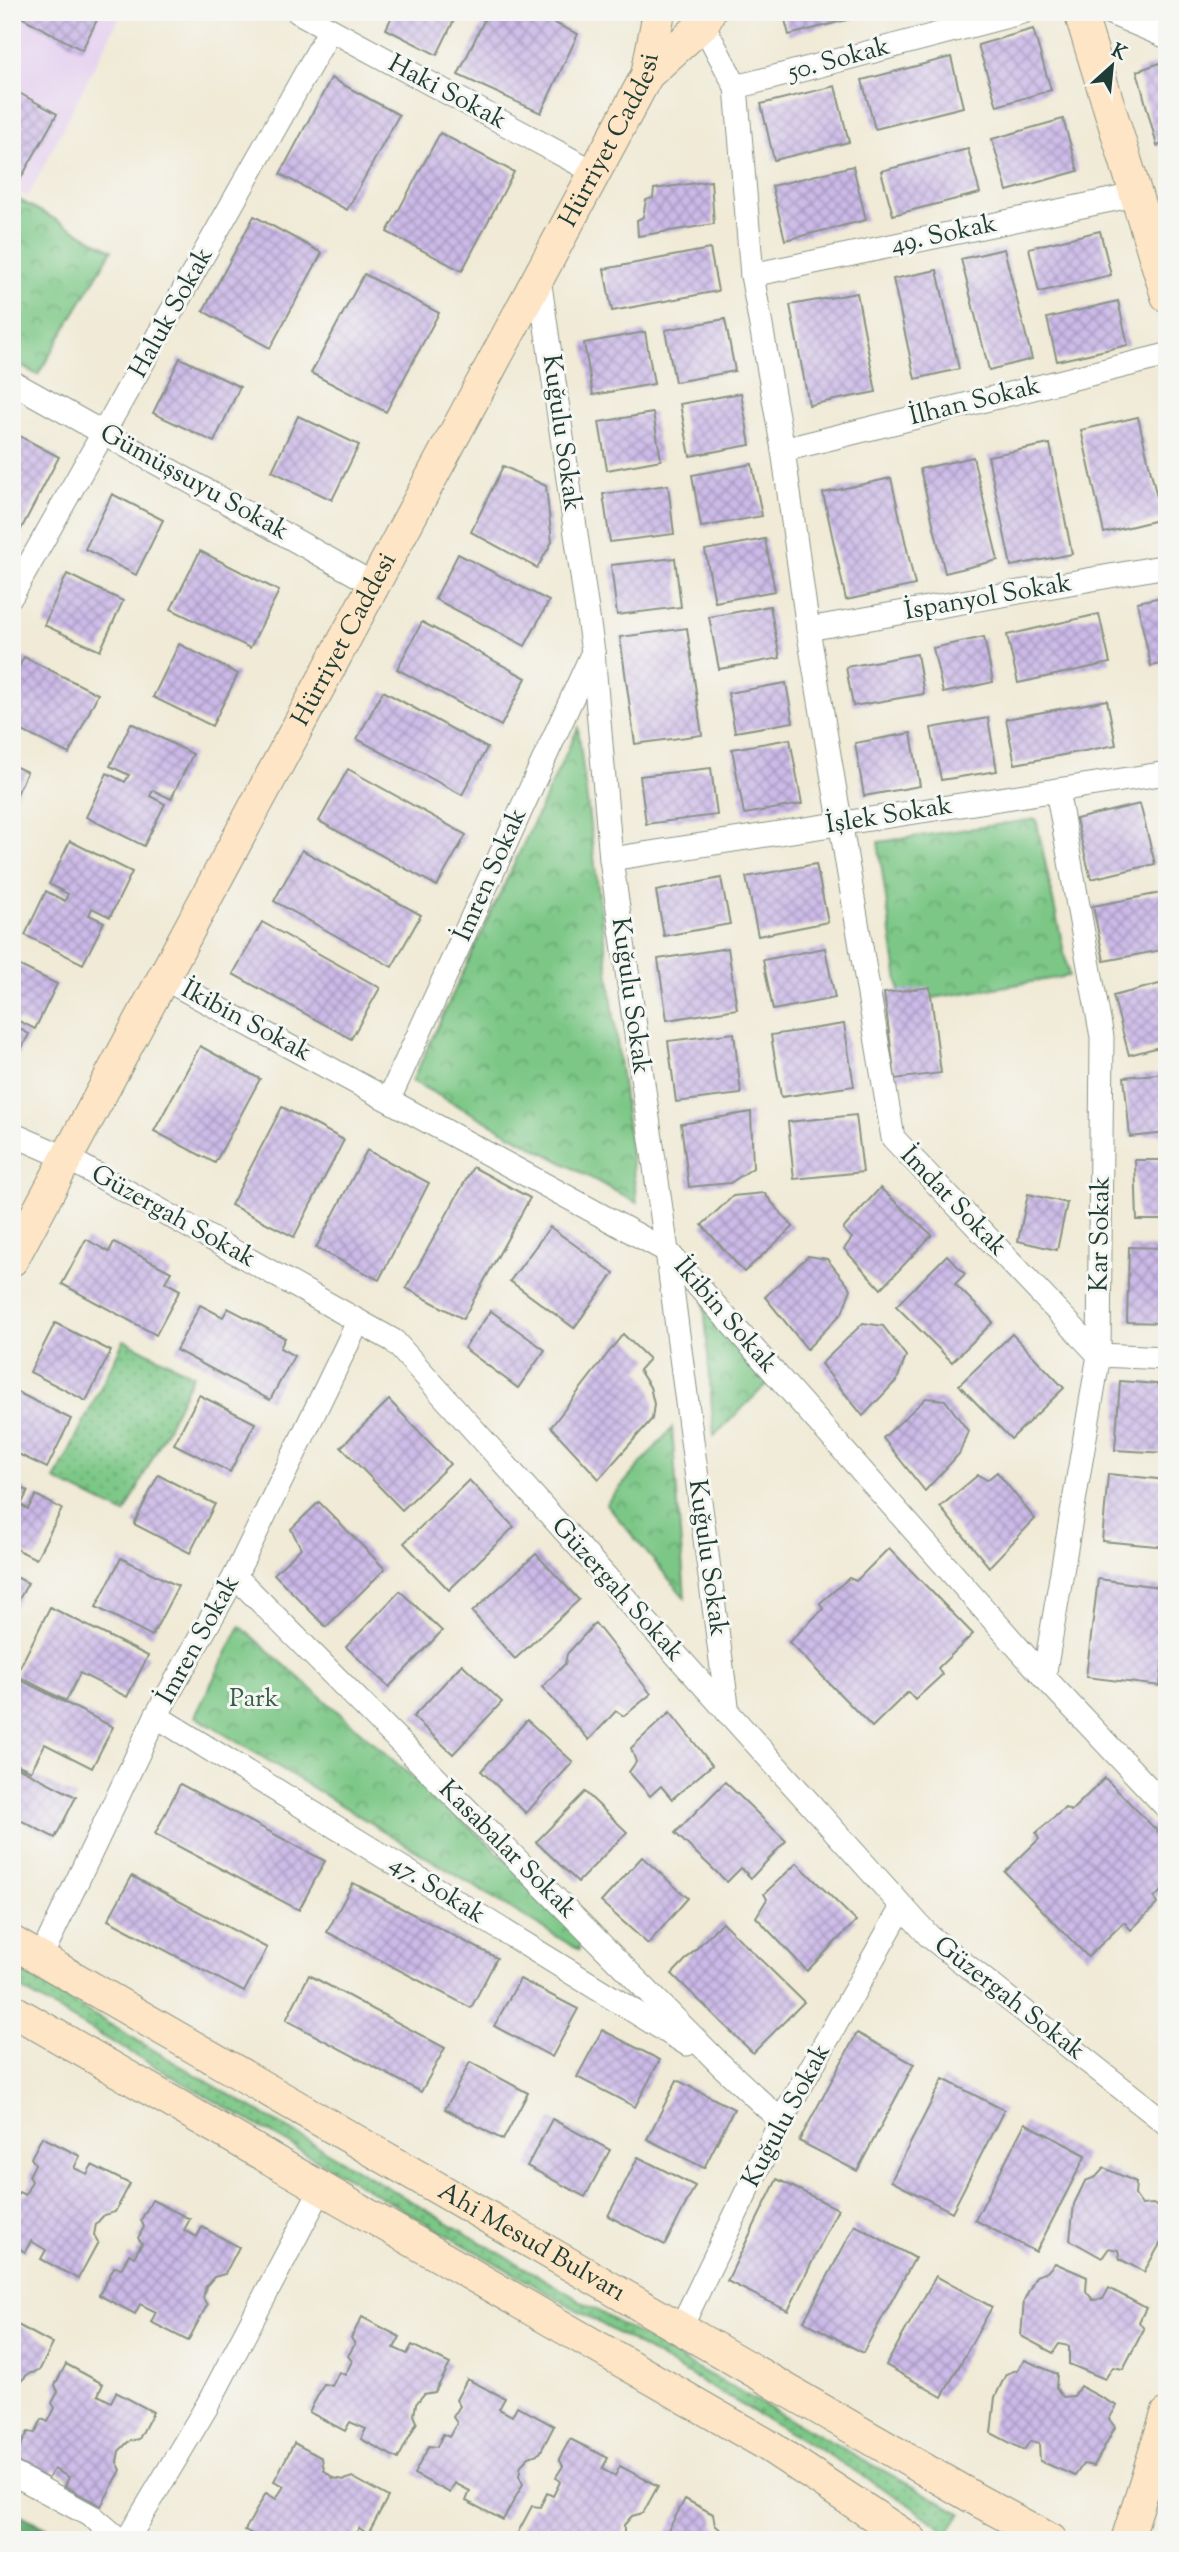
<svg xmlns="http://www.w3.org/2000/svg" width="1179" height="2552" viewBox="0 0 1179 2552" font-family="'Sorts Mill Goudy',serif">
<defs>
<pattern id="grass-dots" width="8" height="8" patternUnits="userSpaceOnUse" patternTransform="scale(1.75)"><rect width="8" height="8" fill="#7bc786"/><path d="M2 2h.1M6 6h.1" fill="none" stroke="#64a36e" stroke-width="1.8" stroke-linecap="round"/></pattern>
<pattern id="forest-crowns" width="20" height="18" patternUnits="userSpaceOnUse" patternTransform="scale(1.75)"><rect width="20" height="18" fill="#64ac73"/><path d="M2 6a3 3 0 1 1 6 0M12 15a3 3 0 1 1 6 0" fill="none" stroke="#528d5f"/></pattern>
<pattern id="park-crowns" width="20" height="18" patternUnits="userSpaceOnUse" patternTransform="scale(1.75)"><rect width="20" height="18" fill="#7bc786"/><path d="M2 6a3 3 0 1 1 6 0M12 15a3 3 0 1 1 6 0" fill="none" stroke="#64a36e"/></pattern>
<pattern id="building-cross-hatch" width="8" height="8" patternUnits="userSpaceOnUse" patternTransform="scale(1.75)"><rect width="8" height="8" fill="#ccb9e8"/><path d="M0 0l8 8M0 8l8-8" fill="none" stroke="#a598bd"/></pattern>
</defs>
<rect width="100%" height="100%" fill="#f6f6f2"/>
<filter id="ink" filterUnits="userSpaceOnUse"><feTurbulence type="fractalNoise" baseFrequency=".0143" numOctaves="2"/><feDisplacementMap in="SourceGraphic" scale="14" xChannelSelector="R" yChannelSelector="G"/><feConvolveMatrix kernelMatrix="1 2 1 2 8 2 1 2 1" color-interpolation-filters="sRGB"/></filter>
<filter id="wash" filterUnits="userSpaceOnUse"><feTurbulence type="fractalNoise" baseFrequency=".00686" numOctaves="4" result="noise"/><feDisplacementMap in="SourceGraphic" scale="28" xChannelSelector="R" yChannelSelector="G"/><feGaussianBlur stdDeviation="1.57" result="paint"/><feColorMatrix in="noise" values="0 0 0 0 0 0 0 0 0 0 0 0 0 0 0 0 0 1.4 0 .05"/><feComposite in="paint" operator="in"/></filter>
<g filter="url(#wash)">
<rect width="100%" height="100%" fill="#f0ead6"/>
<path fill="#e6d2f0" d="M12 12H122L28 197 12 189Z"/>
<g fill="url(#grass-dots)" stroke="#4d825d" stroke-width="2">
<path d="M124 1340 193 1375 125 1514 55 1480Z"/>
<path d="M12 1967 680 2359 961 2513 948 2533 905 2502 832 2457 12 1984Z"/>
</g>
<path fill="url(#forest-crowns)" stroke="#427454" stroke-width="2" d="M12 2510 68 2540H12Z"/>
<g fill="url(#park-crowns)" stroke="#4d825d" stroke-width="2">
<path d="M12 196 112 250 38 375 12 362Z"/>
<path d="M578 728 637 1203 412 1081Z"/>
<path d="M1036 819 1069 976 901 1003 878 842Z"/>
<path d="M704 1302 774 1377 714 1436Z"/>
<path d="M672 1428 685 1598 606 1504Z"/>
<path d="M240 1626 491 1846 581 1934 579 1950 195 1716Z"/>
</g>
<g id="blocks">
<g fill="url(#building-cross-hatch)">
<path d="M12 12H101L82 50Z"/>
<path d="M394 12H458L437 55 386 29Z"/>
<path d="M488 12H531L578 34 541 113 458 75Z"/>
<path d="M783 12H873V13L789 35Z"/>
<path d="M1033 29 1051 90 997 106 978 45Z"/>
<path d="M951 57 963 107 875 129 862 80Z"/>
<path d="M1166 61 1167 143 1157 146 1137 71Z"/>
<path d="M331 78 399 115 347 210 280 174Z"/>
<path d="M835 86 849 142 774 160 761 104Z"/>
<path d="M12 89 57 114 20 180 12 176Z"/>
<path d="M1063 119 1078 171 1007 191 992 139Z"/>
<path d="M440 133 514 172 462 271 387 232Z"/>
<path d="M968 149 980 193 893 215 881 171Z"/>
<path d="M853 166 866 220 785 240 772 186Z"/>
<path d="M711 181 714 224 638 236 637 220 643 217 646 200 653 198 654 189Z"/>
<path d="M254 216 322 253 270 348 203 311Z"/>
<path d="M1100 231 1111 275 1039 292 1029 248Z"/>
<path d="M710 249 718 291 612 311 604 269Z"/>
<path d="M1004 249 1032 359 989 370 961 259Z"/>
<path d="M937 270 959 369 915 379 893 279Z"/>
<path d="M364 274 439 313 386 412 311 373Z"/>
<path d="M857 293 876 392 809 405 790 305Z"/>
<path d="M1118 301 1128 345 1057 361 1047 318Z"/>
<path d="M725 319 735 371 675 382 665 330Z"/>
<path d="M645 332 654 384 593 395 584 343Z"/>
<path d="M180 358 240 387 214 442 153 413Z"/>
<path d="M741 393 750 445 690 456 680 404Z"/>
<path d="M653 413 661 460 607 470 599 422Z"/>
<path d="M298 416 359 445 332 500 272 471Z"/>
<path d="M1138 417 1162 519 1104 533 1081 430Z"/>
<path d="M12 432 59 457 19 533 12 529Z"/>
<path d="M1050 444 1072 554 1011 566 988 456Z"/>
<path d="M973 457 998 560 945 573 920 469Z"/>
<path d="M752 464 762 516 701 527 692 475Z"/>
<path d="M503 466 546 486 552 542 537 568 471 532Z"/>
<path d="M891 478 915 585 846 600 823 493Z"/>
<path d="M668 485 674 534 610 542 603 494Z"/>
<path d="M112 494 163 520 136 575 85 549Z"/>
<path d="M765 539 775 591 715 602 705 550Z"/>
<path d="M200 551 279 591 250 648 171 609Z"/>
<path d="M458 554 549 601 525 646 435 599Z"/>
<path d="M675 558 681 607 617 615 611 565Z"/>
<path d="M67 574 123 601 100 651 44 625Z"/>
<path d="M1167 596V663L1151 666 1137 602Z"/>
<path d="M770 606 780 658 719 669 709 617Z"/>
<path d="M1099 614 1110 663 1018 683 1007 635Z"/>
<path d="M422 622 526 678 501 726 397 669Z"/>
<path d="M687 628 702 735 635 744 620 637Z"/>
<path d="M984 637 993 682 943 693 933 648Z"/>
<path d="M179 644 238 674 212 726 153 697Z"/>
<path d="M917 654 924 694 853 706 846 667Z"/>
<path d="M24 657 98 694 69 754 12 726V680Z"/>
<path d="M786 683 793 722 735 732 728 693Z"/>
<path d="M383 691 487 748 462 795 357 739Z"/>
<path d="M1107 700 1116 745 1015 764 1006 719Z"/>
<path d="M988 718 997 771 941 780 931 728Z"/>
<path d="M131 723 193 754 171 799 153 790 150 796 165 804 144 846 86 817 107 773 125 782 129 775 110 766Z"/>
<path d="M911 733 920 786 864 796 855 743Z"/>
<path d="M790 739 802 804 744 814 732 749Z"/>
<path d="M12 765 27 772 12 805Z"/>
<path d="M711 768 717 815 646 824 640 776Z"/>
<path d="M348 769 466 835 437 886 319 821Z"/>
<path d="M1140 804 1155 864 1091 879 1076 819Z"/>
<path d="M70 841 132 872 110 917 92 908 89 915 104 922 83 964 25 935 46 891 65 901 68 894 49 884Z"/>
<path d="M302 850 421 915 392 967 274 901Z"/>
<path d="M816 864 828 922 758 936 746 877Z"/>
<path d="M721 878 730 924 664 936 656 891Z"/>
<path d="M1161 893 1167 921V949L1104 961 1093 906Z"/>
<path d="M262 922 380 988 351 1039 233 974Z"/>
<path d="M728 948 737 1009 667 1020 658 959Z"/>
<path d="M825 948 835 998 773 1010 763 960Z"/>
<path d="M12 962 57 984 35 1029 17 1020 14 1026 29 1034 12 1067Z"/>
<path d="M1167 982V1045L1129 1055 1113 996Z"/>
<path d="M930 987 941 1073 895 1079 884 993Z"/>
<path d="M844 1024 854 1086 781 1097 771 1035Z"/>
<path d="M734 1033 741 1094 676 1102 668 1041Z"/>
<path d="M200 1046 260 1079 215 1163 154 1131Z"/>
<path d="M1167 1073V1133L1130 1137 1124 1077Z"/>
<path d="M282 1107 344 1140 294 1237 231 1205Z"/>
<path d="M751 1112 753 1168 730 1183 689 1187 681 1124Z"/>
<path d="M856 1115 863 1172 794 1179 788 1122Z"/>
<path d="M367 1150 429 1183 379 1280 316 1248Z"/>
<path d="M1135 1160H1167V1220H1137Z"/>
<path d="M473 1167 530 1198 463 1319 406 1288Z"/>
<path d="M880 1188 932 1235 881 1289 844 1249 852 1238 843 1229Z"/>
<path d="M764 1193 793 1227 744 1272 702 1225 733 1196Z"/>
<path d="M1028 1194 1067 1203 1057 1250 1018 1241Z"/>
<path d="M550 1227 614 1273 574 1328 510 1281Z"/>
<path d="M86 1239 109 1252 114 1242 171 1272 165 1282 180 1290 156 1335 62 1284Z"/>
<path d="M1129 1247 1167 1248V1323L1127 1322Z"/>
<path d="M947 1255 965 1274 955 1284 993 1322 952 1362 896 1306Z"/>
<path d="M808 1256 827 1259 851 1289 842 1313 807 1349 765 1297Z"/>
<path d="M200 1305 223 1317 228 1308 285 1338 280 1348 294 1356 270 1400 176 1350Z"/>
<path d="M491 1311 545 1350 518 1388 464 1348Z"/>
<path d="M55 1323 111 1351 86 1401 30 1372Z"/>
<path d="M863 1323 883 1326 906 1356 897 1380 863 1416 821 1364Z"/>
<path d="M623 1334 649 1359 639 1370 650 1387 654 1404 652 1419 599 1479 551 1427Z"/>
<path d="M1012 1334 1064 1388 1011 1439 959 1385Z"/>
<path d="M1120 1381 1167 1385V1453L1115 1450Z"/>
<path d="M15 1391 71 1419 47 1468 12 1451V1396Z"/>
<path d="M199 1395 255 1423 230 1472 174 1444Z"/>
<path d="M926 1398 945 1400 968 1431 959 1454 925 1491 883 1438Z"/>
<path d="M389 1400 450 1464 402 1510 341 1447Z"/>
<path d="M997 1472 1035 1519 989 1567 940 1507 978 1475 987 1480Z"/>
<path d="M1108 1474 1167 1480V1547L1102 1541Z"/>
<path d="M158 1475 215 1504 190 1553 134 1524Z"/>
<path d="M469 1480 514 1527 449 1590 404 1543Z"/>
<path d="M12 1483 28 1491 21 1505 28 1509 36 1495 62 1509 36 1559 12 1547Z"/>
<path d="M319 1502 385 1569 326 1627 274 1574 301 1548 291 1529Z"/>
<path d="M889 1548 973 1634 938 1668 942 1675 915 1700 908 1692 872 1727 789 1642 823 1609 820 1603 849 1578 856 1581Z"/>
<path d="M536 1554 579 1600 515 1659 472 1612Z"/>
<path d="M121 1558 178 1586 152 1636 96 1607Z"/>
<path d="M12 1575 28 1583 12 1612Z"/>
<path d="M1098 1579 1167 1588V1629L1160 1686 1086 1677Z"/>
<path d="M400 1591 442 1631 389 1687 346 1647Z"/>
<path d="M50 1607 148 1656 127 1697 80 1673 66 1701 16 1675Z"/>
<path d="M595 1623 651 1694 624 1716 616 1711 589 1740 542 1687 565 1664 567 1654Z"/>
<path d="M462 1664 502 1702 453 1754 413 1717Z"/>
<path d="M15 1677 113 1727 92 1768 45 1744 31 1771 12 1762V1683Z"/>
<path d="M670 1712 712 1765 672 1799 661 1786 650 1796 629 1772 636 1762 631 1748Z"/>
<path d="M527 1720 573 1762 526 1813 481 1771Z"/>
<path d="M12 1764 76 1797 55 1838 12 1816Z"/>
<path d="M1105 1778 1167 1841V1886L1154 1898 1157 1904 1131 1930 1124 1922 1088 1957 1005 1872 1039 1839 1036 1833 1065 1808 1071 1811Z"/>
<path d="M725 1782 786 1841 751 1878 741 1868 727 1882 675 1833Z"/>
<path d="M180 1784 325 1861 299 1910 155 1834Z"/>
<path d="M585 1792 627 1832 578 1882 536 1842Z"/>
<path d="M642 1857 688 1898 648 1944 601 1902Z"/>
<path d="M797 1863 856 1921 807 1971 756 1917 767 1899 764 1894Z"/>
<path d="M132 1876 267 1948 244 1992 108 1920Z"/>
<path d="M353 1883 497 1958 471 2008 327 1932Z"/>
<path d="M722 1922 804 2002 753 2053 672 1974Z"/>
<path d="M309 1975 445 2048 421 2092 286 2020Z"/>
<path d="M520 1979 578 2009 552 2057 494 2026Z"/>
<path d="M602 2030 660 2060 635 2107 577 2077Z"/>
<path d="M857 2033 914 2064 857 2171 799 2141Z"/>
<path d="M470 2062 528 2093 503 2140 445 2109Z"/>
<path d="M943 2079 1004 2110 952 2212 891 2181Z"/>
<path d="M677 2080 734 2109 704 2168 647 2139Z"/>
<path d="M552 2119 610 2150 585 2197 527 2166Z"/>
<path d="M1025 2123 1086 2155 1036 2252 975 2220Z"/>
<path d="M42 2137 80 2156 74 2168 87 2174 92 2165 130 2184 115 2212 104 2215 96 2224 94 2235 98 2242 78 2279 41 2259 46 2250 31 2241 25 2252 12 2245V2205L19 2192 25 2195 32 2181 29 2176 35 2164 31 2158Z"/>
<path d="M638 2157 695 2186 665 2245 608 2216Z"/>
<path d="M1104 2168 1136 2182 1135 2195 1142 2205 1153 2204 1167 2213V2232L1144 2272 1120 2259 1118 2250 1109 2248 1102 2258 1070 2240 1074 2204 1085 2181 1096 2177Z"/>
<path d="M777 2179 838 2209 788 2311 727 2281Z"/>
<path d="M152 2200 190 2219 184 2230 197 2237 202 2227 239 2247 225 2274 214 2277 206 2286 203 2298 207 2305 188 2341 151 2322 156 2312 140 2304 135 2314 99 2295 114 2267 122 2268 129 2254 134 2257 142 2243 138 2238 144 2227 141 2220Z"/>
<path d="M855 2225 915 2258 863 2353 804 2321Z"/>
<path d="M1055 2263 1087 2277 1086 2291 1093 2300 1103 2299 1109 2288 1146 2308 1139 2322 1144 2329 1123 2369 1113 2367 1105 2379 1069 2364V2346L1059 2344 1053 2353 1021 2336 1024 2300 1036 2276 1047 2272Z"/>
<path d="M936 2276 992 2307 942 2397 886 2365Z"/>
<path d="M362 2317 400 2337 394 2348 407 2354 412 2345 450 2364 435 2392 424 2394 416 2404 414 2415 417 2422 398 2459 361 2439 366 2429 350 2422 345 2431 309 2412 324 2384 332 2386 339 2372 345 2375 352 2361 348 2356 355 2344 351 2338Z"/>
<path d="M16 2324 53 2344 39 2371 28 2374 19 2383 17 2395 21 2402 12 2418V2331Z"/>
<path d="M1025 2360 1057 2374 1056 2388 1063 2397 1074 2396 1080 2386 1117 2406 1109 2419 1115 2427 1094 2466 1083 2464 1075 2476 1040 2461 1039 2443 1030 2441 1024 2450 991 2433 995 2397 1006 2374 1017 2370Z"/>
<path d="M66 2364 103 2384 98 2395 111 2402 116 2392 153 2412 139 2439 128 2442 119 2451 117 2462 121 2470 101 2506 65 2486 69 2477 54 2469 48 2479 13 2460 28 2432 35 2433 42 2419 48 2422 55 2408 52 2403 58 2392 55 2385Z"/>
<path d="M467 2379 505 2398 499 2409 512 2416 517 2406 554 2426 540 2453 529 2457 521 2465 519 2476 523 2484 503 2520 466 2501 470 2491 455 2483 450 2493 414 2474 429 2446 437 2447 443 2434 449 2437 457 2423 453 2417 460 2406 456 2400Z"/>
<path d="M570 2439 608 2458 602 2469 615 2476 620 2466 658 2486 643 2513 632 2516 624 2525V2540H528L517 2534 532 2506 540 2507 547 2493 553 2496 560 2482 556 2477 563 2466 559 2459Z"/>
<path d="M294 2443 322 2458 324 2470 333 2478 345 2480 352 2477 388 2497 368 2534 359 2528 352 2540H263L245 2530 266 2493 276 2499 284 2486 274 2481Z"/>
<path d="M685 2499 713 2514 715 2525 724 2533 736 2535 743 2532 757 2540H672L665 2536Z"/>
</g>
</g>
</g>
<g filter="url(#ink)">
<use href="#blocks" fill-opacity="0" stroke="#889485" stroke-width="2"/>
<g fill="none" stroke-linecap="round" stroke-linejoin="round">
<g stroke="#889485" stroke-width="25">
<g id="street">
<path d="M298 12 596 173"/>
<path d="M1108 12 1167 37"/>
<path d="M703 24 736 87 752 275 783 450 808 629 893 1138 1099 1355 1167 1358"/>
<path d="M736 87 1023 12"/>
<path d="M752 275 1135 195"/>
<path d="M539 278 593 652 611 859 667 1251 728 1713"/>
<path d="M12 382 375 585"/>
<path d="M783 450 1167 355"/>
<path d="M12 595 330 30"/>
<path d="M808 629 1167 566"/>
<path d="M611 859 1167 773"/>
<path d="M163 978 667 1251 1044 1677 1167 1808"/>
<path d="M389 1099 593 652"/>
<path d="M12 1134 67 1158 394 1341 929 1936 1167 2124"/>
<path d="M235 1576 719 2063 781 2121"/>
<path d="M1044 1677 1099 1355 1102 1037 1057 790"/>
<path d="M156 1716 687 2044"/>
<path d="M40 1959 156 1716 235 1576 358 1322"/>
<path d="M680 2329 781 2121 902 1907"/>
<path d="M12 2473 93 2517 120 2540"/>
<path d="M127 2540 207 2406 322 2187"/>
</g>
</g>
<g stroke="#889485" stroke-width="34">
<g id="secondary">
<path d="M1080 12 1167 296"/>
<path d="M647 75 703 24 709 12"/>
<path id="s1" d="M12 1260 647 75 659 12"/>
<path id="s2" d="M12 1942 979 2501 1051 2540"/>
<path d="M12 2010 764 2443 911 2540"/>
<path d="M1127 2540 1167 2414"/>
</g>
</g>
<use href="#street" stroke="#fff" stroke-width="23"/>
<use href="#secondary" stroke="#fde5c5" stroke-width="32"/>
</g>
</g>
<g text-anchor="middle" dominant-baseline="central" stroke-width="6" stroke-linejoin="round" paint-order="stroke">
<g font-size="26" fill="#1f3d34" stroke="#f6f6f2">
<text transform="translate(839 60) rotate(-15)">50. Sokak</text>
<text transform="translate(447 93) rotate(28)">Haki Sokak</text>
<text stroke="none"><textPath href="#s1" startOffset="1270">Hürriyet Caddesi</textPath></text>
<text transform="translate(944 235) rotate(-12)">49. Sokak</text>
<text transform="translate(172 313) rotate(-61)">Haluk Sokak</text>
<text transform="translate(975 402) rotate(-14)">İlhan Sokak</text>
<text transform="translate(561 433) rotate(82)">Kuğulu Sokak</text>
<text transform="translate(194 483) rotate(29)">Gümüşsuyu Sokak</text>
<text transform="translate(988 598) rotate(-10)">İspanyol Sokak</text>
<text stroke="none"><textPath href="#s1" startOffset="704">Hürriyet Caddesi</textPath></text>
<text transform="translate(889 816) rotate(-9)">İşlek Sokak</text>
<text transform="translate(491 875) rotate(-66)">İmren Sokak</text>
<text transform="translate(630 996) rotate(82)">Kuğulu Sokak</text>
<text transform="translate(246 1022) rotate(28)">İkibin Sokak</text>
<text transform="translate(953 1202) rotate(46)">İmdat Sokak</text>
<text transform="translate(173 1217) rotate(29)">Güzergah Sokak</text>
<text transform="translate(1101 1234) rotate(-89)">Kar Sokak</text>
<text transform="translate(725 1316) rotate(49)">İkibin Sokak</text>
<text transform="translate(707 1558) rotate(82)">Kuğulu Sokak</text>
<text transform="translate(617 1590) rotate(48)">Güzergah Sokak</text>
<text transform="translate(199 1640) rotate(-61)">İmren Sokak</text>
<text transform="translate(507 1850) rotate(45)">Kasabalar Sokak</text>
<text transform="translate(437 1890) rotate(32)">47. Sokak</text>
<text transform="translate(1009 1999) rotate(38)">Güzergah Sokak</text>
<text transform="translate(787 2116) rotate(-62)">Kuğulu Sokak</text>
<text stroke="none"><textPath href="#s2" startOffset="600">Ahi Mesud Bulvarı</textPath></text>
</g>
<g font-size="26" fill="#366048" stroke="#f6f6f2">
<text x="254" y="1699">Park</text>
</g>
</g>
<rect width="1179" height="2552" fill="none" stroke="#f6f6f2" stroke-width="42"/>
<g transform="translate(1112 66) rotate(27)" stroke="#f6f6f2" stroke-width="5" paint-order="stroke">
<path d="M0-5L12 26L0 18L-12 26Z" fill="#1f3d34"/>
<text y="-10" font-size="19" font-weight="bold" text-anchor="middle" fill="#1f3d34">K</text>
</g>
</svg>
